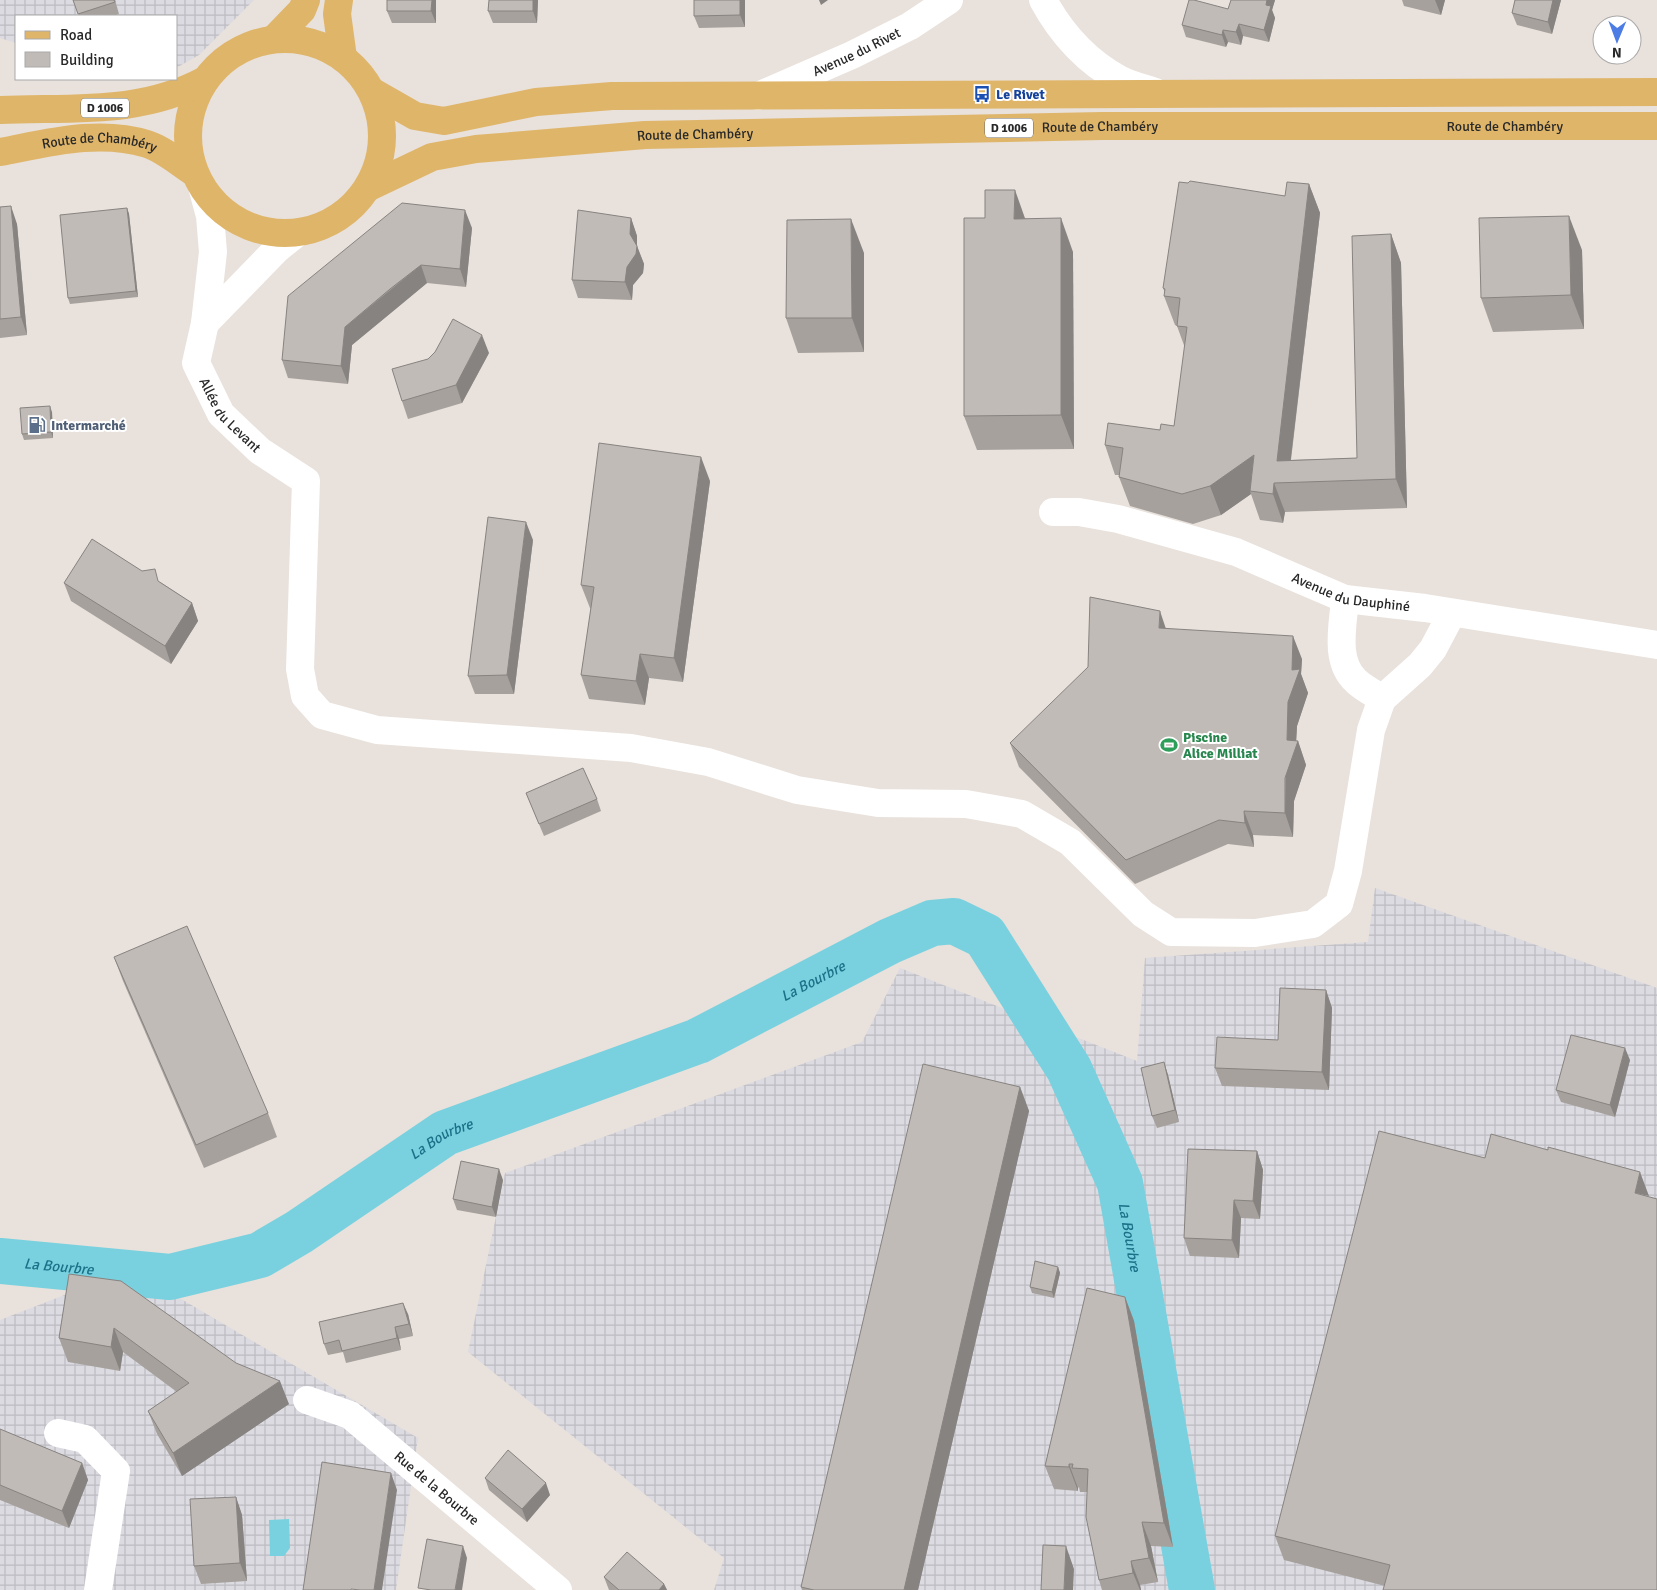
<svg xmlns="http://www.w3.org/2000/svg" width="1657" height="1590" viewBox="0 0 1657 1590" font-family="Signika,sans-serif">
<defs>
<pattern id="industrial-grid" width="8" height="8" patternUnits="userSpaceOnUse" patternTransform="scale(1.25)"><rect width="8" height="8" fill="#dcdbe1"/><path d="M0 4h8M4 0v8" fill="none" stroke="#bdbcc1"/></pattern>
</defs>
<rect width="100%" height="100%" fill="#e9e1db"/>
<g fill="url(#industrial-grid)">
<path d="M0 0H254L199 55 176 68V16H16V43L0 38Z"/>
<path d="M1375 888 1657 988V1590H714L724 1558 468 1352 505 1173 862 1042 900 968 1137 1061 1145 958 1368 942Z"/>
<path d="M106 1279 159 1286 418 1438 396 1590H0V1320Z"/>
</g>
<path fill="#79d1df" d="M289 1519 290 1548 284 1556H270L269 1520Z"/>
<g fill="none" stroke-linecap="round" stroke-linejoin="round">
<path stroke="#79d1df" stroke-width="46" id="s1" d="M0 1261 170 1277 260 1255 299 1232 445 1133 698 1041 890 941 932 923 954 921 985 936 1069 1069 1120 1183 1192 1590"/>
<g stroke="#fff" stroke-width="28">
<path d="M1043 0C1061 33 1086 61 1119 79 1130 85 1144 88 1155 92"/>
<path id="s2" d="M758 96 852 55 910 26 949 0"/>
<path d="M203 190 210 216 213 252 205 323 277 249 297 233"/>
<path id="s3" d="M205 323 196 363 221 414 260 451 306 481 300 669 305 696 322 715 377 730 631 748 708 762 797 790 878 803 966 804 1022 814 1070 842 1143 914 1171 932 1255 933 1313 924 1339 904 1348 871 1371 730 1382 699 1420 665 1433 649 1452 613"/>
<path id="s4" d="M1053 512H1079L1118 519 1236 552 1345 599 1425 608 1657 645"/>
<path d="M1345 599C1343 625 1334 661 1356 681 1363 688 1374 693 1382 699"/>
<path id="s5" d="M307 1400 350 1415 558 1590"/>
<path d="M58 1433 85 1439 116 1471 98 1590"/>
</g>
<g stroke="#dfb569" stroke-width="28">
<path d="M339 0 337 14 343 58"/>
<circle cx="285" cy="136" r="97"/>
<path d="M274 39 302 10 306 0"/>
<path d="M373 92 415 116 444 121 536 102 612 96 1657 92"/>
<path d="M0 110C72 107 140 115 205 80"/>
<path id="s6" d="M0 152C48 143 99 129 147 144 163 149 179 163 193 172"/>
<path id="s7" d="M369 187 432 157 476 149 645 135 1102 126H1657"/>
</g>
</g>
<g fill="#a6a19d">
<path d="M73 0H115L119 14 113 16H79Z"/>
<path d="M387 0H436V23H392L387 11Z"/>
<path d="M489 0H538L537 23H493L488 11Z"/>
<path d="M694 0H745V27L699 28 694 16Z"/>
<path d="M1231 0H1275L1272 10 1275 18 1269 42 1243 36 1241 45 1228 42 1226 47 1186 37 1182 25 1228 9Z"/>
<path d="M1402 0H1445L1441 15 1404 6Z"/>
<path d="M1515 0H1561L1552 34 1517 25 1512 13Z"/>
<path d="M1309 184 1320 213 1291 460 1357 458 1391 234 1401 263 1407 508 1285 512 1283 523 1260 520 1251 494 1221 515 1193 524 1130 506 1119 477V475H1115L1105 445 1174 426 1185 348 1177 326 1175 325 1164 296 1165 293 1163 288 1285 196Z"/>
<path d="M0 207 17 224 27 335 0 338Z"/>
<path d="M127 208 129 214 138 297 70 304 68 298Z"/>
<path d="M631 218 637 236V246L644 264 643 273 633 285 632 300 578 298 572 280Z"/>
<path d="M1025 218 1073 252 1074 449 977 450 964 416Z"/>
<path d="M472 228 466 287 427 283 397 308 352 345 348 384 288 378 282 360Z"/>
<path d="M1582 250 1584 329 1493 332 1481 298Z"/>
<path d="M864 253V352L798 353 786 318Z"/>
<path d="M489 353 462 403 408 419 402 401Z"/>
<path d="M52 412 53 438 24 440 22 434Z"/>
<path d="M710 481 683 682 649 678 645 705 589 699 581 675 591 609 590 608 581 585Z"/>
<path d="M533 540 514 694H475L468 676Z"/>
<path d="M160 582 192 603 198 621 171 664 71 601 64 583Z"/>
<path d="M1166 628 1302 659 1301 674 1308 693 1297 726 1296 741H1298L1306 765 1294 801 1293 837 1253 835 1254 847 1228 844 1135 884 1019 767 1010 743Z"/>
<path d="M526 793 597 799 601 811 544 836Z"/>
<path d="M114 957 268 1113 277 1137 204 1168 123 981Z"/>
<path d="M1326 990 1332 1008 1329 1090 1222 1086 1215 1068 1278 1040Z"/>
<path d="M1630 1060 1615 1117 1561 1102 1556 1090Z"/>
<path d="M1164 1062 1168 1075 1179 1122 1157 1128 1152 1116Z"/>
<path d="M1020 1087 1029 1111 918 1590H802L801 1587Z"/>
<path d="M1257 1151 1263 1170 1260 1219 1241 1218 1239 1258 1190 1256 1184 1238Z"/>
<path d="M1485 1158 1649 1197 1385 1586 1284 1560 1275 1536Z"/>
<path d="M503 1180 496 1217 457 1210 453 1199Z"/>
<path d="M1058 1267 1060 1273 1054 1298 1032 1293 1030 1287Z"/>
<path d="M69 1274 289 1404 182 1476 157 1434 148 1411 177 1392 123 1352 120 1371 68 1362 59 1338Z"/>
<path d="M1125 1297 1134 1321 1173 1547 1151 1546 1158 1582 1140 1585 1141 1590H1102L1099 1580 1087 1492H1080L1079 1487 1078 1488V1491L1054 1489 1045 1466Z"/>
<path d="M408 1314 413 1336 399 1339 401 1350 346 1363 343 1352 328 1355 324 1344Z"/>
<path d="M0 1429 82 1463 88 1480 69 1528 0 1500Z"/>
<path d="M485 1478 550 1495 527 1522 489 1490Z"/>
<path d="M236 1497 242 1515 247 1581 201 1584 194 1566Z"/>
<path d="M604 1577 664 1584 667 1590H609Z"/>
</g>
<g fill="#878380">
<path d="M432 0H436V23L431 11Z"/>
<path d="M533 0H538L537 23 533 11Z"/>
<path d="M740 0H745V27L740 15Z"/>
<path d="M819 0H828L821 5Z"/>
<path d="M1267 0H1275L1272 10 1275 18 1269 42 1264 30 1266 5Z"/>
<path d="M1435 0H1445L1441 15Z"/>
<path d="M1553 0H1561L1552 34 1548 22Z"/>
<path d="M1239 24 1243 36 1241 45 1236 32Z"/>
<path d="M1223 30 1228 42 1226 47 1222 35Z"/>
<path d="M1309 184 1320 213 1288 482 1277 461Z"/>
<path d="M1015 190 1027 224 1014 219Z"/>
<path d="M11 206 17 224 27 335 21 317Z"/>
<path d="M127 208 129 214 138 297 136 291Z"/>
<path d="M465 210 472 228 466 287 460 269Z"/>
<path d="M1569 216 1582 250 1584 329 1571 295Z"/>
<path d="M631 218 637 236V249V246L644 264 643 273 633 285 632 300 625 282Z"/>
<path d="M1061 218 1073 252 1074 449 1061 415Z"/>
<path d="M851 219 864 253V352L852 318Z"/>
<path d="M1391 234 1401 263 1407 508 1396 479Z"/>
<path d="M421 265 427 283 352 345 348 384 341 366 345 327Z"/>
<path d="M482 335 489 353 462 403 456 385Z"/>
<path d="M50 406 52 412 53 438 51 432Z"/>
<path d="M1254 455 1250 491 1251 494 1221 515 1210 486Z"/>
<path d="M701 457 710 481 683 682 674 658Z"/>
<path d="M1274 483 1285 512 1283 523 1273 494Z"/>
<path d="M526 522 533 540 514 694 507 675Z"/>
<path d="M192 603 198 621 171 664 165 646Z"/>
<path d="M1160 611 1168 635 1159 628Z"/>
<path d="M1293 636 1302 659 1301 674 1308 693 1297 726 1296 745 1298 741 1306 765 1294 801 1293 837 1285 813 1288 702 1292 670Z"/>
<path d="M640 654 649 678 645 705 636 681Z"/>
<path d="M1244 811 1253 835 1254 847 1245 823Z"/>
<path d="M1326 990 1332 1008 1329 1090 1322 1072Z"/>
<path d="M1625 1048 1630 1060 1615 1117 1610 1105Z"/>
<path d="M1164 1062 1168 1075 1179 1122 1175 1110Z"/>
<path d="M1020 1087 1029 1111 918 1590H904Z"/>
<path d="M1257 1151 1263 1170 1260 1219 1253 1201Z"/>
<path d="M499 1169 503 1180 496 1217 492 1207Z"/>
<path d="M1640 1172 1649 1196 1635 1193Z"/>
<path d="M1234 1200 1241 1218 1239 1258 1232 1240Z"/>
<path d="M1058 1267 1060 1273 1054 1298 1052 1292Z"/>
<path d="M1125 1297 1134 1321 1173 1547 1164 1523Z"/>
<path d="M403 1303 408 1314 413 1336 409 1324Z"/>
<path d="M395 1327 399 1339 401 1350 397 1338Z"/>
<path d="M114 1328 123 1352 120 1371 111 1347Z"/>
<path d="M280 1381 289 1404 182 1476 173 1453Z"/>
<path d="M82 1463 88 1480 69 1528 62 1511Z"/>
<path d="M1069 1464 1078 1488V1491L1069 1467Z"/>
<path d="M391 1473 397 1490 382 1590H374Z"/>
<path d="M546 1483 550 1495 527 1522 522 1509Z"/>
<path d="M236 1497 242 1515 247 1581 240 1563Z"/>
<path d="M1142 1522 1151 1546 1158 1582 1149 1558Z"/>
<path d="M463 1546 467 1558 462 1590H455Z"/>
<path d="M1066 1546 1074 1569 1073 1590H1064Z"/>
<path d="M1131 1561 1140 1585 1141 1590H1140L1133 1573Z"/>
<path d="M664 1584 667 1590H659Z"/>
</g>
<g fill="#c1bbb7" stroke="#878380">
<path d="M73 0H114L115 2 78 14Z"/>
<path d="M387 0H432L431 11H387Z"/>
<path d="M489 0H533V11H488Z"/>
<path d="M694 0H740V15L694 16Z"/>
<path d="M1189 0H1194L1228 9 1231 0H1267L1266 5 1271 6 1264 30 1239 24 1236 32 1223 30 1222 35 1182 25Z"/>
<path d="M1515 0H1553L1548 22 1512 13Z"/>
<path d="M1190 181 1285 196 1287 182 1309 184 1277 461 1357 458 1352 236 1391 234 1396 479 1274 483 1273 494 1250 491 1254 455 1210 486 1182 494 1119 477 1123 448 1105 445 1108 423 1160 430 1161 424 1174 426 1187 327 1177 326 1180 298 1164 296 1165 289 1163 288 1179 182 1188 183Z"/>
<path d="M985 190H1015L1014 219 1061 218V415L964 416V218H985Z"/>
<path d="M402 203 465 210 460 269 421 265 390 289 345 327 341 366 282 360 288 296Z"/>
<path d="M11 206 21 317 0 319V207Z"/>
<path d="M127 208 136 291 68 298 60 215Z"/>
<path d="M578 210 631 218 630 234 637 246 636 254 627 267 625 282 572 280Z"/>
<path d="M1569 216 1571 295 1481 298 1479 218Z"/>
<path d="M851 219 852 318H786L787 220Z"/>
<path d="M453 319 482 335 456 385 402 401 392 369 428 359 435 352Z"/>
<path d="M50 406 51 432 22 434 20 408Z"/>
<path d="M599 443 701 457 674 658 640 654 636 681 581 675 594 587 581 585Z"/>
<path d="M488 517 526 522 507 675 468 676Z"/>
<path d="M92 539 142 571 155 569 158 581 192 603 165 646 64 583Z"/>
<path d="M1090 597 1160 611 1159 628 1293 636 1292 670 1300 669 1288 702 1287 740 1298 741 1285 778V813L1244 811 1245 823 1219 820 1126 860 1010 743 1088 667Z"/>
<path d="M583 768 597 799 539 824 526 793Z"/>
<path d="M187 926 268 1113 196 1145 114 957Z"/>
<path d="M1280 988 1326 990 1322 1072 1215 1068 1217 1037 1278 1040Z"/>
<path d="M1571 1035 1625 1048 1610 1105 1556 1090Z"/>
<path d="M1164 1062 1175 1110 1152 1116 1141 1068Z"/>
<path d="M923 1064 1020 1087 904 1590H814L801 1587Z"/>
<path d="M1379 1131 1485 1158 1491 1134 1548 1150V1147L1640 1172 1635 1193 1657 1199V1590H1383L1390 1565 1275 1536Z"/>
<path d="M1188 1149 1257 1151 1253 1201 1234 1200 1232 1240 1184 1238Z"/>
<path d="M461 1161 499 1169 492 1207 453 1199Z"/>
<path d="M1035 1261 1058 1267 1052 1292 1030 1287Z"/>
<path d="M69 1274 121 1281 236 1363 280 1381 173 1453 148 1411 189 1383 114 1328 111 1347 59 1338Z"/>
<path d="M1087 1288 1125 1297 1164 1523 1142 1522 1149 1558 1131 1561 1133 1573 1099 1580 1086 1517 1088 1469 1072 1468 1073 1464H1069V1467L1045 1466Z"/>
<path d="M403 1303 409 1324 395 1327 397 1338 342 1351 339 1340 324 1344 319 1322Z"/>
<path d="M0 1429 82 1463 62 1511 0 1485Z"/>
<path d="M508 1450 546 1483 522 1509 485 1478Z"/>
<path d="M322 1462 391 1473 374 1590H360L351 1589V1590H303Z"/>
<path d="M236 1497 240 1563 194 1566 190 1499Z"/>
<path d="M427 1539 463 1546 455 1590H431L418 1588Z"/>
<path d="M1043 1545 1066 1546 1064 1590H1041Z"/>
<path d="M627 1552 664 1584 659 1590H619L604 1577Z"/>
</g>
<defs>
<g id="bus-bare" transform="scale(1.35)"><path d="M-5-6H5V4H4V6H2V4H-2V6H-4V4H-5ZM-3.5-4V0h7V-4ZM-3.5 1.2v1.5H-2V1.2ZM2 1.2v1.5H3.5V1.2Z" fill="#1a4fb4" stroke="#fff" stroke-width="2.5" paint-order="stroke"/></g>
<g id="fuel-bare" transform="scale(1.35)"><path d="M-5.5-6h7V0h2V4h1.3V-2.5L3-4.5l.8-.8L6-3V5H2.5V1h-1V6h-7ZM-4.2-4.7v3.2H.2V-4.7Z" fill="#5c6f8a" stroke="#fff" stroke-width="2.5" paint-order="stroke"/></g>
<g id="stadium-bare" transform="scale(1.35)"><path d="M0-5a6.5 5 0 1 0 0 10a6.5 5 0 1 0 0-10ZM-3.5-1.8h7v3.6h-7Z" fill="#2e9e5b" stroke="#fff" stroke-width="2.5" paint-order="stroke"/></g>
</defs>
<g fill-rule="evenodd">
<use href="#bus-bare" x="982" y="94"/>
<use href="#fuel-bare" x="37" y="425"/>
<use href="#stadium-bare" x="1169" y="745"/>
</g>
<g text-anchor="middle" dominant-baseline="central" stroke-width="4" stroke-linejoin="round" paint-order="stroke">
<g fill="#fff" stroke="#686868" stroke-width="1">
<rect x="81" y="98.5" width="48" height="19" rx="4"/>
<rect x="985" y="118.5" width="48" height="19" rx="4"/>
</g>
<g font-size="12" font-weight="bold" fill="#282828">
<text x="105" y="108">D 1006</text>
<text x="1009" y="128">D 1006</text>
</g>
<g font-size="14" fill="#282828" stroke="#fff">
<text stroke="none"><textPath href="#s2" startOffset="108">Avenue du Rivet</textPath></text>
<text stroke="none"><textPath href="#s7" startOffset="1144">Route de Chambéry</textPath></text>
<text stroke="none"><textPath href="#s7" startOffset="739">Route de Chambéry</textPath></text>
<text stroke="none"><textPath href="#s7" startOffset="334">Route de Chambéry</textPath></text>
<text stroke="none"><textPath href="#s6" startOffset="101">Route de Chambéry</textPath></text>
<text stroke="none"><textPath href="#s3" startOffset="104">Allée du Levant</textPath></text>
<text stroke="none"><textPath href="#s4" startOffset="311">Avenue du Dauphiné</textPath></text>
<text stroke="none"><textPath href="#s5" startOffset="159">Rue de la Bourbre</textPath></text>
</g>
<g font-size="14" font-weight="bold" fill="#164399" stroke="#fff" text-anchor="start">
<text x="996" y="94">Le Rivet</text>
</g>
<g font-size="14" font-weight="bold" fill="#4e5e75" stroke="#fff" text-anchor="start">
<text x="51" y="425">Intermarché</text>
</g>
<g font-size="14" font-weight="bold" fill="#27864d" stroke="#fff" text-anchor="start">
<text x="1183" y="737">Piscine<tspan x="1183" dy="16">Alice Milliat</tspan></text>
</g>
<g font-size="15" font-style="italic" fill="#1c7087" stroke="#fff">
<text stroke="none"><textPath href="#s1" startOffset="884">La Bourbre</textPath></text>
<text stroke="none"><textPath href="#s1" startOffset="479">La Bourbre</textPath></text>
<text stroke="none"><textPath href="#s1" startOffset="1410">La Bourbre</textPath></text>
<text stroke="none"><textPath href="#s1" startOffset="59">La Bourbre</textPath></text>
</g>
</g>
<rect x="15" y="15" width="162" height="65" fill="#ffffff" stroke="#a9a9a9"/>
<rect x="25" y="31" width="25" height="8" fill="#dfb569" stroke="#a9a9a9"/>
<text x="60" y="40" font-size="15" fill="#282828">Road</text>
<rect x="25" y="52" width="25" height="15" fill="#c1bbb7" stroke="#a9a9a9"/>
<text x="60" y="65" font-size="15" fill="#282828">Building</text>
<g transform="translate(1617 40) rotate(181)"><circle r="24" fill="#ffffff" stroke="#a9a9a9"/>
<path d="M0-4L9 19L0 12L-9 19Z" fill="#4c7ce4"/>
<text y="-8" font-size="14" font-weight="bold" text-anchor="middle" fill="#282828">N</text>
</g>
</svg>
